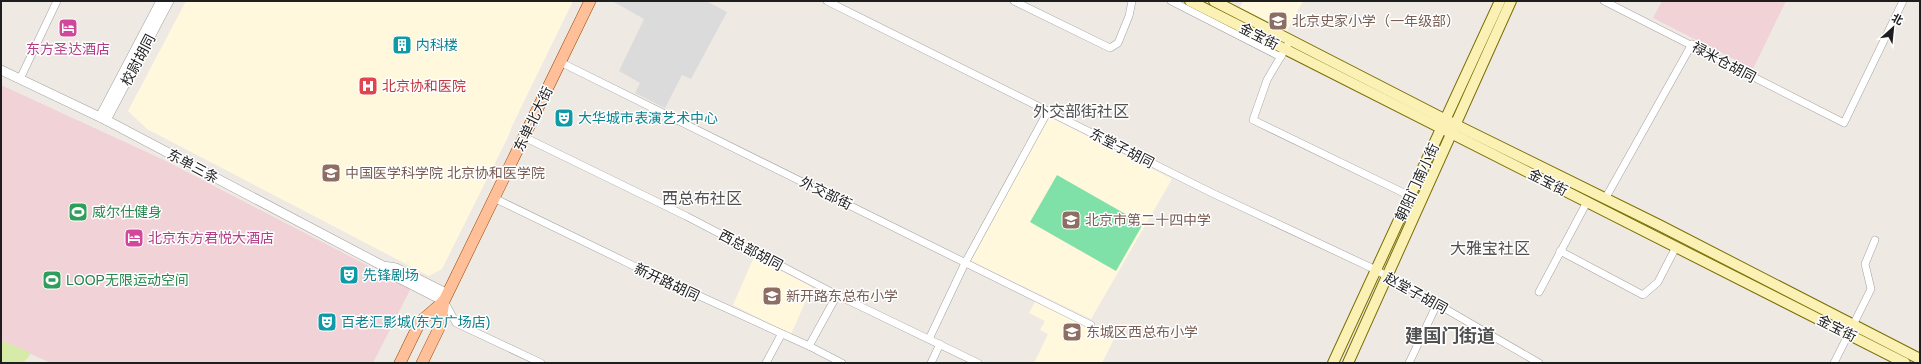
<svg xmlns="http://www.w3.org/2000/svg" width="1921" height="364" viewBox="0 0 1921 364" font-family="Helvetica,'Noto Sans SC',sans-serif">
<rect width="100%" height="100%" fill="#efe9e4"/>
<path fill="#dcdbdb" d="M612 1H706L727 12 691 79 682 75 665 108 635 93 640 83 619 71 644 19Z"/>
<g fill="#f1d2d7">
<path d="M1662 1H1786L1753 69 1653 18Z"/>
<path d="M1 85 164 160 411 288 373 363H51L1 341Z"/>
</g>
<g fill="#fff8dd">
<path d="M186 1H573L512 126 508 137 442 269 429 276 147 129 128 111Z"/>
<path d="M1243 1H1303L1286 33 1239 9Z"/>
<path d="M1049 117 1172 179 1091 319 971 261Z"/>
<path d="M754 257 812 287 791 334 733 305Z"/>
<path d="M1036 300 1114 339 1102 363H1034L1048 334 1040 330 1045 321 1029 313Z"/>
</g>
<path fill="#d6eba7" d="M1 341H3L29 352 30 355 23 363H1Z"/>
<path fill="#7fe1a8" d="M1057 175 1143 224 1116 271 1030 222Z"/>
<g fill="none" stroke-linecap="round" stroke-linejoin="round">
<g stroke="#a2a2a2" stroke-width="8">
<g id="minor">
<path d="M827 1 1212 193 1376 270 1437 304 1539 363"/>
<path d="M1014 1 1110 48 1118 43 1129 16 1132 1"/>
<path d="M1171 1 1281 57"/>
<path d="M1604 1C1684 41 1764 83 1844 123L1903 1"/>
<path d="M1287 46 1267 80 1253 120 1410 196"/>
<path d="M560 62 1091 325"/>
<path d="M20 79 57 1"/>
<path d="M524 137 686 216 837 295 978 363"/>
<path d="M494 198 636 267 809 346 842 363"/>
<path d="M1605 199 1692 44"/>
<path d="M1560 251 1643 295 1658 282 1676 247"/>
<path d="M1539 292 1587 202"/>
<path d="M444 301 456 323 541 363"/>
<path d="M929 339 965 263 1048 111"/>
<path d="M809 346 837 295"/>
<path d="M766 363 781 335"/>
<path d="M931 363 940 344"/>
<path d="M1409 363 1437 304"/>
<path d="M1834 363 1871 289 1865 264 1875 240"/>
</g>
</g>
<g stroke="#a2a2a2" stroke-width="10">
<g id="tertiary">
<path d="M1 70 106 120 383 266 396 268 448 294"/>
<path d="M100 117 161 1"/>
<path d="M106 120 169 1"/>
<path d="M383 266 393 275 444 301"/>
</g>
</g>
<g stroke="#796e01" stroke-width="12">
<g id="secondary">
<path d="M1190 1 1905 363"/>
<path d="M1214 1 1444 119 1659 225 1920 359"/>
<path d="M1333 363 1500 1"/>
<path d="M1348 363 1511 1"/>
</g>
</g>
<g stroke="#984700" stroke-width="12">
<g id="primary">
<path d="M400 363 420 322 444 301"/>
<path d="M422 363 440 326 444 301 590 1"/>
</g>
</g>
<use href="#minor" stroke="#fff" stroke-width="7"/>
<use href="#tertiary" stroke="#fff" stroke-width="9"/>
<use href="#secondary" stroke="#fbf1b5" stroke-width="10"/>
<use href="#primary" stroke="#ffbf99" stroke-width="11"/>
</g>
<defs>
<g id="school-square" transform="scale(1)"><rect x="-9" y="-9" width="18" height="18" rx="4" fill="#8d6e63" stroke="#fff"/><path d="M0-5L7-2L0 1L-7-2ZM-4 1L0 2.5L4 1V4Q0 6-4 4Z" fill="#fff"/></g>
<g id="hotel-square" transform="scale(1)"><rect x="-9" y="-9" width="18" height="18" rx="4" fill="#d1479c" stroke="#fff"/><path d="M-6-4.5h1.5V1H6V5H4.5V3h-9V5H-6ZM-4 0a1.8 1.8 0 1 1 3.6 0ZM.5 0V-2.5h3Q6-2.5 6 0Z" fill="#fff"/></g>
<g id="building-square" transform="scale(1)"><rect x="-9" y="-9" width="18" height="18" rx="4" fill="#0f9aa8" stroke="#fff"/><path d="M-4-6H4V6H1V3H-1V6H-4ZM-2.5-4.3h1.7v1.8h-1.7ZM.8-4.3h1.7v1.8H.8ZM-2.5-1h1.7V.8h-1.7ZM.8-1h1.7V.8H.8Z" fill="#fff"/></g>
<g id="hospital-square" transform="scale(1)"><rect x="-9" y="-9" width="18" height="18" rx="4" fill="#e0444e" stroke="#fff"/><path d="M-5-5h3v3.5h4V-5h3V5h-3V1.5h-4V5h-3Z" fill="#fff"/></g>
<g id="theatre-square" transform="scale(1)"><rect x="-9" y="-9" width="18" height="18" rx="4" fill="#0f9aa8" stroke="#fff"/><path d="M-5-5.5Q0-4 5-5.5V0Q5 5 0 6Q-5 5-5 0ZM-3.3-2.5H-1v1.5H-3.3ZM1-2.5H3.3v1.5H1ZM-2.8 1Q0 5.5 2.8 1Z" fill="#fff"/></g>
<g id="university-square" transform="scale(1)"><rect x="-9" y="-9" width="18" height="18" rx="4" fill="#8d6e63" stroke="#fff"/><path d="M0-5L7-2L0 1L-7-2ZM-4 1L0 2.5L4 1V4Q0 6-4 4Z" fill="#fff"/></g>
<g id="stadium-square" transform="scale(1)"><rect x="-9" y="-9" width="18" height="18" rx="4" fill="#2e9e5b" stroke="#fff"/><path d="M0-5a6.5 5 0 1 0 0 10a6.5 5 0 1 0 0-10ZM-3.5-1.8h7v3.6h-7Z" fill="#fff"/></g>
</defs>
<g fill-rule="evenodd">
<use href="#school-square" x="1278" y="21"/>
<use href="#hotel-square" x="68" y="28"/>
<use href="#building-square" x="402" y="45"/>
<use href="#hospital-square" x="368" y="86"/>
<use href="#theatre-square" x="564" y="118"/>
<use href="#university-square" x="331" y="173"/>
<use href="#stadium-square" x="78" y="212"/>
<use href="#school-square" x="1071" y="220"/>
<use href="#hotel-square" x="134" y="238"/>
<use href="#theatre-square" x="349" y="275"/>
<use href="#stadium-square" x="52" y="280"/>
<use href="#school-square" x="772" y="296"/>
<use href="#theatre-square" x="327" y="322"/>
<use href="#school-square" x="1072" y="332"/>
</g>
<g text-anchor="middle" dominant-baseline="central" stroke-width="3" stroke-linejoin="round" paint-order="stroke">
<g font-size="14" fill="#785e54" stroke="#fff" text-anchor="start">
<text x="1292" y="21">北京史家小学（一年级部）</text>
<text x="345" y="173">中国医学科学院 北京协和医学院</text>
<text x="1085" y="220">北京市第二十四中学</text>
<text x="786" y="296">新开路东总布小学</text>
<text x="1086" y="332">东城区西总布小学</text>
</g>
<g font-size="14" fill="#1e1e1e" stroke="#fff">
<text transform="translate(1259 36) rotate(27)">金宝街</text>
<text transform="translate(138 60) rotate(-62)">校尉胡同</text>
<text transform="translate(1724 62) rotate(28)">禄米仓胡同</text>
<text transform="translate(533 119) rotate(-64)">东单北大街</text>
<text transform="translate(1122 148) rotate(27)">东堂子胡同</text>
<text transform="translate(193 166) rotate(28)">东单三条</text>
<text transform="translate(1417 182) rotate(-65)">朝阳门南小街</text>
<text transform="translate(1548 182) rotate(27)">金宝街</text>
<text transform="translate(826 193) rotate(26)">外交部街</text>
<text transform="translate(751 250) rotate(28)">西总部胡同</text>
<text transform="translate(667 282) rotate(25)">新开路胡同</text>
<text transform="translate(1416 293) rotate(29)">赵堂子胡同</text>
<text transform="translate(1837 328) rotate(27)">金宝街</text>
</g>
<g font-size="14" fill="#0d838f" stroke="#fff" text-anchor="start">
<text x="416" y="45">内科楼</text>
<text x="578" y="118">大华城市表演艺术中心</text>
<text x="363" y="275">先锋剧场</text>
<text x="341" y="322">百老汇影城(东方广场店)</text>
</g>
<g font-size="14" fill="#b23c85" stroke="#fff">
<text x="68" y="49">东方圣达酒店</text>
<text x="148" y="238" text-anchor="start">北京东方君悦大酒店</text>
</g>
<g font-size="14" fill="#be3a42" stroke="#fff" text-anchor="start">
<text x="382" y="86">北京协和医院</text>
</g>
<g font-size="14" fill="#27864d" stroke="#fff" text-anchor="start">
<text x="92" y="212">威尔仕健身</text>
<text x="66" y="280">LOOP无限运动空间</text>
</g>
<g font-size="16" fill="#515151" stroke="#fff">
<text x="1081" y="111">外交部街社区</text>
<text x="702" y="198">西总布社区</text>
<text x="1490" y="248">大雅宝社区</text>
</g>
<g font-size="18" font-weight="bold" fill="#515151" stroke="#fff">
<text x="1450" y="336">建国门街道</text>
</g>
</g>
<rect width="1921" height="364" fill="none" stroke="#1e1e1e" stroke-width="4"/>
<g transform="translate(1893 28) rotate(27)" stroke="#ffffff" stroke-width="3" paint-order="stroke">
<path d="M0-3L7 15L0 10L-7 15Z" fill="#1e1e1e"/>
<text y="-6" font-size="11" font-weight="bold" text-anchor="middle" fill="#1e1e1e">北</text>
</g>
</svg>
